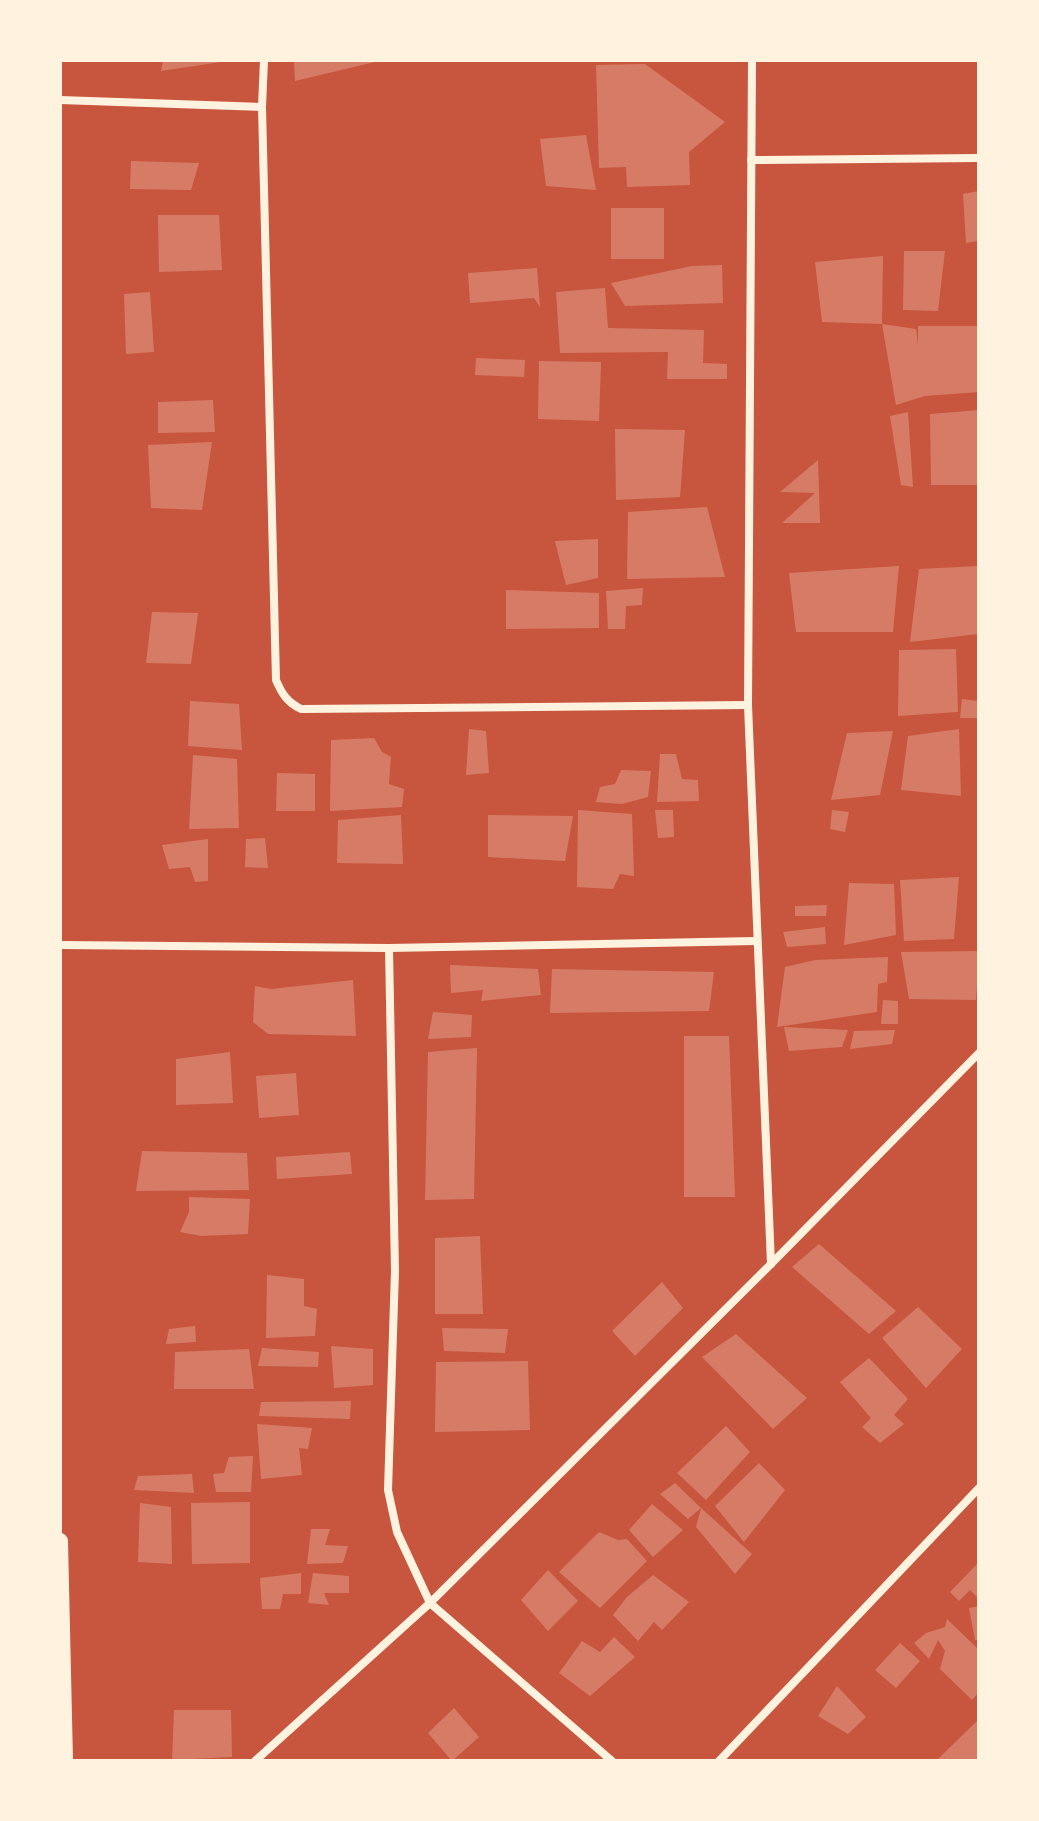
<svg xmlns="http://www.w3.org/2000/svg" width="1039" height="1821" viewBox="0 0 1039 1821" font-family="Jost,sans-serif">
<rect width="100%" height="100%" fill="#c8553d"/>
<g fill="#d67c66">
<path d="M163 60H221V62L161 71Z"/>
<path d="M294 60H379V61L295 81Z"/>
<path d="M645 64 725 122 689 152 690 185 627 187 626 167 599 168 596 65Z"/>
<path d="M586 135 596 190 546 186 540 139Z"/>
<path d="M131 161 199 163 191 190 130 189Z"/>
<path d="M979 191V241L966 243 963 194Z"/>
<rect x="611" y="208" width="53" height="51"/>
<path d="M158 215H219L222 270 159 272Z"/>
<path d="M904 251H945L938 311 903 310Z"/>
<path d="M883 256 882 324 916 329 918 346V326H979V392L925 396 896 405 882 324 822 322 815 262Z"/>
<path d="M722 265 723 303 625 306 611 283 692 266Z"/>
<path d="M537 268 540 307 534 298 470 303 468 273Z"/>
<path d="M605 288 608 328 704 330 703 363 727 364V379H667L668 352 560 353 556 292Z"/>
<path d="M150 292 154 352 126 354 124 294Z"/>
<path d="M476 358 525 360 524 377 475 375Z"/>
<path d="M539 361 601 362 599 421 538 419Z"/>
<path d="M213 400 215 432 158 433V402Z"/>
<path d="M979 410V485H931L930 414Z"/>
<path d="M908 412 913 487 901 485 890 416Z"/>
<path d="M615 429 685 430 680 497 616 500Z"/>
<path d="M212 442 202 510 151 508 148 445Z"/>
<path d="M818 460 820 523H782L815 493 780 492Z"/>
<path d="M707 507 725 577 627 579 628 512Z"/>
<path d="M598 539V578L566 585 555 541Z"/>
<path d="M899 566 893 632H796L789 573Z"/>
<path d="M979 566V634L910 642 919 569Z"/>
<path d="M643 588 642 605 626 606 625 629H608L606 591Z"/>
<path d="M506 590 599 593V628L506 629Z"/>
<path d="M152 612 198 613 191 664 146 663Z"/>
<path d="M956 649 958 712 898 716 899 650Z"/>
<path d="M962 699 979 701V718H960Z"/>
<path d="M190 701 239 704 242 750 188 746Z"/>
<path d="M469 729 486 731 489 773 466 775Z"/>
<path d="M959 729 961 796 901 790 908 736Z"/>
<path d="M893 731 880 795 831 800 847 733Z"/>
<path d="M374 738 382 752 391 757 389 784 404 789 402 807 330 811 331 740Z"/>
<path d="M660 754H676L682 779 698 780 699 801 657 802Z"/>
<path d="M193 755 237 759 239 828 189 829Z"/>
<path d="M621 770 651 771 648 797 622 804 596 802 600 787 615 784Z"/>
<path d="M277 773 315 774V811H276Z"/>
<path d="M578 810 632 814 634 876 620 874 613 889 577 887Z"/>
<path d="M655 810H673L674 837 658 838Z"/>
<path d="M832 810 849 812 845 832 830 829Z"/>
<path d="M401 815 403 864 337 863 338 820Z"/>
<path d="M488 815 573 816 565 861 488 857Z"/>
<path d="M265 838 268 868 245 867 246 839Z"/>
<path d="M208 839V881L195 882 190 867 169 869 162 845Z"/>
<path d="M959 877 954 939 904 941 900 880Z"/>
<path d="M849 883 894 884 896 935 844 945Z"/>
<path d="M827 905 826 916H795V906Z"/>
<path d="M825 927 826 944 787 947 783 932Z"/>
<path d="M979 951 976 1000 909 999 901 952Z"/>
<path d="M888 957 887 982 878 984 877 1012 777 1027 785 967 815 960Z"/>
<path d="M450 965 538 969 541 995 481 1001 483 990 451 993Z"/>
<path d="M552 969 714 972 709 1011 550 1013Z"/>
<path d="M353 980 356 1036 268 1034 253 1022 255 986 271 989Z"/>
<path d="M883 1000 898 1001V1024H881Z"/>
<path d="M433 1012 472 1015 471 1037 428 1039Z"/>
<path d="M784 1027 848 1030 842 1047 789 1051Z"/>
<path d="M895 1030 892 1044 850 1049 854 1031Z"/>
<path d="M684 1036H729L735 1197H684Z"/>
<path d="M477 1048 474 1199 425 1200 428 1052Z"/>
<path d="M230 1052 233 1103 176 1105V1059Z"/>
<path d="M296 1073 299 1115 259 1118 256 1076Z"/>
<path d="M142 1151 247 1153 249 1190 136 1191Z"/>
<path d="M350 1152 352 1174 277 1179 276 1157Z"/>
<path d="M189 1197 250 1199 248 1234 201 1236 180 1232 189 1212Z"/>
<path d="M480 1236 483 1314H435V1238Z"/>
<path d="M819 1244 896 1311 869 1334 792 1267Z"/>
<path d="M267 1275 304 1279V1306L317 1309 315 1336 266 1338Z"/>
<path d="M662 1282 683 1308 635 1356 612 1331Z"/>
<path d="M918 1307 962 1349 926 1388 882 1338Z"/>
<path d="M195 1326 196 1342 166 1344 169 1329Z"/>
<path d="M442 1328 508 1329 505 1353 444 1351Z"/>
<path d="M736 1334 807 1398 773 1429 702 1357Z"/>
<path d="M331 1346 373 1349V1385L334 1388Z"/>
<path d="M262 1348 319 1352 318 1367 258 1366Z"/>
<path d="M249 1349 254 1389H174L175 1352Z"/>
<path d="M869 1358 908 1399 894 1415 904 1424 880 1443 862 1427 871 1418 840 1382Z"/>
<path d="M528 1361 530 1430 435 1432 436 1362Z"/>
<path d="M351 1401 350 1419 259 1416 261 1402Z"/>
<path d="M257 1424 312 1428 308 1449 299 1448 302 1475 261 1479Z"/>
<path d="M726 1426 750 1452 706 1500 677 1473Z"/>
<path d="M253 1456 251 1492H216L213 1474 224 1473 229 1457Z"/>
<path d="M759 1463 785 1490 744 1542 715 1506Z"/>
<path d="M192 1474 194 1493 134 1490 138 1476Z"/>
<path d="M675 1483 701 1508 688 1519 660 1494Z"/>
<path d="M250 1502V1563L192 1564 191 1503Z"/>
<path d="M140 1503 171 1507 172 1564 138 1562Z"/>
<path d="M652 1504 683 1530 653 1557 629 1530Z"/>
<path d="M701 1508 752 1554 735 1574 696 1527Z"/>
<path d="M311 1529H330L325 1545 348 1546 343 1563 307 1564Z"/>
<path d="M599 1532 618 1540 627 1539 647 1561 600 1608 559 1572Z"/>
<path d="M979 1562V1599L970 1590 959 1601 950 1592Z"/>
<path d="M548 1570 578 1601 548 1631 521 1600Z"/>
<path d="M301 1573V1594H283L280 1609H262L260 1578Z"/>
<path d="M313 1573 349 1576V1593H324L329 1605 308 1603Z"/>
<path d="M653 1575 689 1602 662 1630 654 1622 638 1641 613 1615 627 1597Z"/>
<path d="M979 1606V1640H975L969 1608Z"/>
<path d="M947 1619 979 1650V1692L972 1700 940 1669 945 1651 938 1640 929 1659 914 1643 926 1633 945 1627Z"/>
<path d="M614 1637 635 1657 590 1696 559 1673 582 1641 600 1652Z"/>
<path d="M900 1643 920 1661 896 1688 875 1670Z"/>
<path d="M837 1686 866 1717 848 1734 818 1716Z"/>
<path d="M454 1708 479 1737 452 1761 428 1733Z"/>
<path d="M174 1710H231L232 1757 172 1760Z"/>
<path d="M979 1719V1761H940L938 1759Z"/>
</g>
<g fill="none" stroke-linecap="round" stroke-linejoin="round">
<g stroke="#fff3e0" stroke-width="8">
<path d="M264 60 262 107 276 680C282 694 287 702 301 709L748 705"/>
<path d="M752 60 748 705 771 1264"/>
<path d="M60 100 262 107"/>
<path d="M751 160 979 158"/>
<path d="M60 945 389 948 756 941"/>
<path d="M389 948 395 1271 388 1490 397 1532 430 1603 612 1761"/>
<path d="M255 1761 430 1603 771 1264 979 1053"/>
<path d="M719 1761 979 1488"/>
</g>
<path stroke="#fff3e0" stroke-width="16" d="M60 1541 65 1761"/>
</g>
<rect width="1039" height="1821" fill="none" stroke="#fff3e0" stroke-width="124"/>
</svg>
